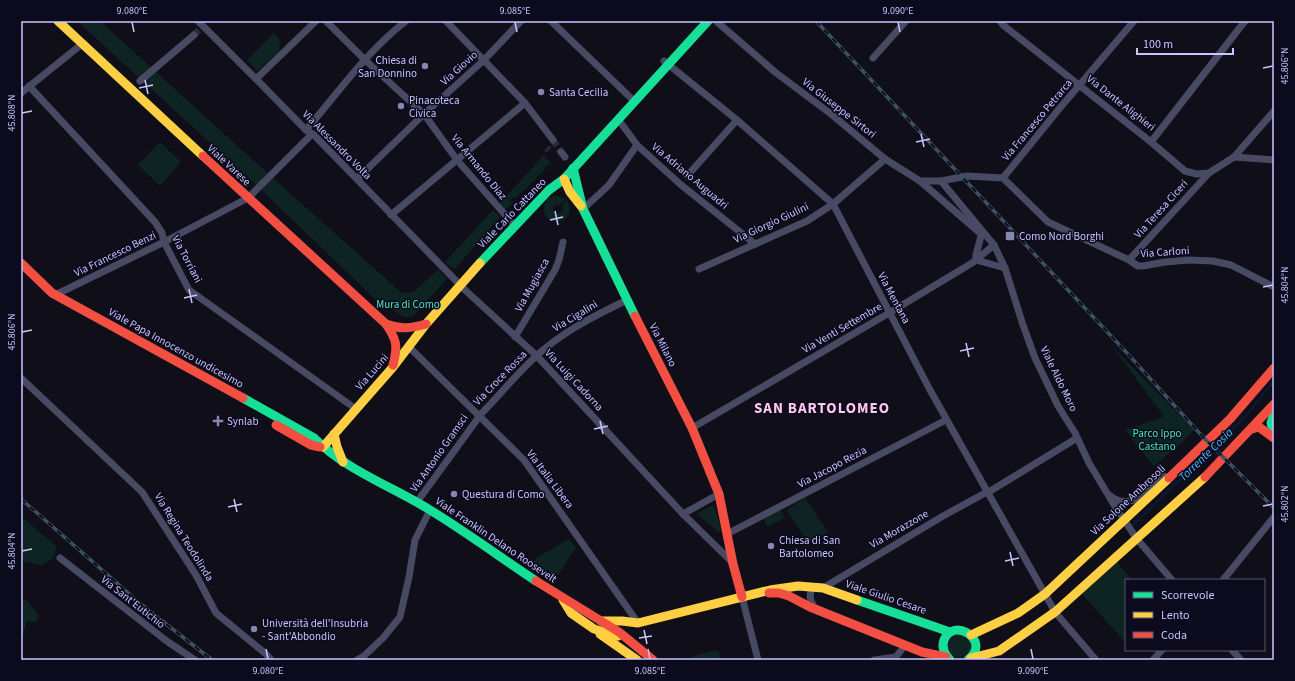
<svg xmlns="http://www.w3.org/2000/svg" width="1295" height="681" viewBox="0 0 1295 681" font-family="'Source Sans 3',sans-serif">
<rect width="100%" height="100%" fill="#100e19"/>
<g fill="#0d2423">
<path d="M77 21H100L274 179 402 293 413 292 438 270 447 279 413 316 404 317 376 300 257 186Z"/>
<path d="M274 33 281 42 279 46V51L257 71 247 60Z"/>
<path d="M160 142 181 162 160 186 138 165Z"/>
<path d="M544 155 551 163 544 167 545 169 515 199 513 197 510 200 512 203 504 211 499 204Z"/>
<path d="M553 196H557L566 199 560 205 556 204 553 207V211L556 214 562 212 563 209 562 206 567 200C580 224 543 230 544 208 544 202 548 199 553 196Z"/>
<path d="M493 210 500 217 454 270 445 262Z"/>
<path d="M1112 346 1194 430 1176 448 1154 466 1125 430 1163 417V415Z"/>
<path d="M805 498 828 532 809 544 787 510Z"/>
<path d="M712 505 715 508 721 530 720 532H718L697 514Z"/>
<path d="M781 510 785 518 768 527 763 519Z"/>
<path d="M21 516 57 547 53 558 42 565 21 561Z"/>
<path d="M569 539 576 548 554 581 531 566 536 558Z"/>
<path d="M1116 561 1132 580H1126V643L1081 593Z"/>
<path d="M26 599 39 615 36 622 27 621 23 635 21 636V600Z"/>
<path d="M966 634 972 646 967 655 963 657 958 658 952 655 947 647 952 635Z"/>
<path d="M718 650 721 660H693L692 656Z"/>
</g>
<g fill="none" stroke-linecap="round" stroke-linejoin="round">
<path stroke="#081d3b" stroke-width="2" d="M1133 525 1245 417 1274 381"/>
<g stroke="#2c293c" stroke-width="7" stroke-dasharray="7 3.5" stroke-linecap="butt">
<path d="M194 35 203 26"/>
<path d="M553 140 561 152"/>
<path d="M547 148 549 150"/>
</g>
<g stroke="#484962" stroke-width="7">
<path d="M198 21 262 85 306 130 314 135 465 290 537 356 683 514 733 563"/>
<path d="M326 21 365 60 424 114 457 160 515 226"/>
<path d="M446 21 525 103 553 140"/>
<path d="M551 21 634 101"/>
<path d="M716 21 775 72 831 114 885 159 920 181H941L967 176 1003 178 1048 222 1129 260 1138 266H1143L1165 262 1189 260 1213 261 1231 265 1274 287"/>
<path d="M1000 21 1003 25 1151 142 1185 171 1197 174 1209 173 1234 157 1274 111"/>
<path d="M873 58 906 21"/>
<path d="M664 61 737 120 833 204 930 390 1045 594 1055 612 1096 660"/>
<path d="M256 79 316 21"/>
<path d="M140 81 194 35"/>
<path d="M29 86 155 222 162 233 164 242 189 290 356 409"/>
<path d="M21 93 82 44"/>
<path d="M618 119 637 145 680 184 755 244"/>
<path d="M306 130C338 93 367 51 406 21"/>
<path d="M1151 142 1245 21"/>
<path d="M561 152 565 157"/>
<path d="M1234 157 1274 160"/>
<path d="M687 176 737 120"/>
<path d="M1003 178 1059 109 1134 21"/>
<path d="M357 179 424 114 484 60 521 21"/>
<path d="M920 181 980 233 981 236 976 255V260"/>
<path d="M941 181 994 245 1005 268 1023 325 1035 358 1058 406 1075 433 1089 463 1116 508 1137 539 1172 580"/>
<path d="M583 209 609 185 637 145"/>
<path d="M391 215 525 103"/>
<path d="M976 260 1005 268"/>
<path d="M1129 260 1209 173"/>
<path d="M699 269 807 221 833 204 885 159"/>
<path d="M55 295 164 242 248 198 312 134"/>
<path d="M515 337 555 270 559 260 563 242"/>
<path d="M409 347 524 460 638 623"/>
<path d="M21 378 142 492 196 575 216 613 266 654 271 660"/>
<path d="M692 428 889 313 972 263 994 245"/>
<path d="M987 493 1077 438"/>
<path d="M1109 495C1119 503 1127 503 1138 499L1164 476"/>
<path d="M417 502 476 421 479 416C497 398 513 378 532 360 560 333 592 317 627 300"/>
<path d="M683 514 719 494"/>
<path d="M727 534 946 420"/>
<path d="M60 558 168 642 195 660"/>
<path d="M1223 580 1274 517"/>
<path d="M813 587C808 595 810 601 815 608"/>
<path d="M823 588 943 516 987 492"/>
<path d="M742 597 758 660"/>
<path d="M1232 650 1241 660"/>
<path d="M357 660 364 656 383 638 400 617 409 577 415 540 430 510"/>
<path d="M874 660 896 657 905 645"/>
<path d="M1153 660 1162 650"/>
</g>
<g stroke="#16e098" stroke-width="9">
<path d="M573 168 583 209 635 316"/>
<path d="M480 263 549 190 564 179 708 21"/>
<path d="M243 398 314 438C346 470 391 486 430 510 466 532 500 557 536 581"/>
<path d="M1274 414 1271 423 1274 434"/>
<path d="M857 600 950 632"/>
<path d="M950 660C945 654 941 648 944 640 953 618 984 637 974 653 973 655 970 658 968 660"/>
</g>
<g stroke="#ffcf43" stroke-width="9">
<path d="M58 21 203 156"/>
<path d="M564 179 570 192 581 206"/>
<path d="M334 434 337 447 343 462"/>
<path d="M323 447 393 367 426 324 480 263"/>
<path d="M563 600 571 613 594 629 618 636"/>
<path d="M601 621H622L638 623 770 590 798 586 823 588 857 600"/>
<path d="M600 634 637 660"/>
<path d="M971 635 1018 613 1045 594 1169 478"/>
<path d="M971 658 999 651 1055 612 1205 477"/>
</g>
<g stroke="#f24e42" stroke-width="9">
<path d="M203 156 386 324C400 330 412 328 426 324"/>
<path d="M21 263 52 293 243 398"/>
<path d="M635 316 692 428 719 494 733 564 742 597"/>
<path d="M386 324C397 340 398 346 393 365"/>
<path d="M276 425 311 445 320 447"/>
<path d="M1252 429 1259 427 1274 438"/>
<path d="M1205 477 1274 404"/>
<path d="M1169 478 1230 419 1274 368"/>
<path d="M536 581 619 632 653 660"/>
<path d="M769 593H779L789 596 810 607 922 652 946 657"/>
</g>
<g stroke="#3a5262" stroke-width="3.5">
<g id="rail">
<path d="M816 21 1127 353 1202 436 1274 508"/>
<path d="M21 499 142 605 212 660"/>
</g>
</g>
<use href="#rail" stroke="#0c0a1d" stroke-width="2" stroke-dasharray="6" stroke-linecap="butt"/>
</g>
<path fill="none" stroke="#c9c5ff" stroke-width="1.5" d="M132 22 134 32M515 22 517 32M898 22 900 32M1263 68 1273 66M145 80 148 94M139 88 153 85M22 113 32 111M921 134 924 147M916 142 930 139M555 211 558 225M550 220 563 217M1263 287 1273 285M189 289 192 303M184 298 197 295M22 332 32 330M966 343 969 357M960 351 974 348M600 421 603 434M594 429 608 426M234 499 237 512M1263 506 1273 504M228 507 242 504M22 551 32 549M1010 552 1013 566M1005 561 1019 558M644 630 647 644M639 638 652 636M266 649 268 659M648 649 650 659M1031 649 1033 659"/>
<g fill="#8885ae" stroke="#0c0a1d" stroke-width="1.5">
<circle cx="425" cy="66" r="4"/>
<circle cx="541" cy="92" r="4"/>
<circle cx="401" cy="106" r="4"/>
<rect x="1005" y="231" width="10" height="10" rx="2"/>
<path d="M216 415h4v4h4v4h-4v4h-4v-4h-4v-4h4z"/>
<circle cx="454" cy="494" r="4"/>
<circle cx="771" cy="546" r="4"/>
<circle cx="254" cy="629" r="4"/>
</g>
<g text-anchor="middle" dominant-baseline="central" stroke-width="3" stroke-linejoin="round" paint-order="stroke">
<g font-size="11" fill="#c9c5ff" stroke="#0c0a1d" text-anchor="start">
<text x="417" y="60" text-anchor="end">Chiesa di<tspan x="417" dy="13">San Donnino</tspan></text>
<text x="549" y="92">Santa Cecilia</text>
<text x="409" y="100">Pinacoteca<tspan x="409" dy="13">Civica</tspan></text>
<text x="1019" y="236">Como Nord Borghi</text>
<text x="227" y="421">Synlab</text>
<text x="462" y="494">Questura di Como</text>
<text x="779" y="540">Chiesa di San<tspan x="779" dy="13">Bartolomeo</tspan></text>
<text x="262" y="623">Università dell'Insubria<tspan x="262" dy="13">- Sant'Abbondio</tspan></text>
</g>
<g font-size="11" fill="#c9c5ff" stroke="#0c0a1d">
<text transform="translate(459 68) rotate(-42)">Via Giovio</text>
<text transform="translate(1121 103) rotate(38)">Via Dante Alighieri</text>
<text transform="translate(839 108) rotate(38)">Via Giuseppe Sirtori</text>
<text transform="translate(1037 120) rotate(-50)">Via Francesco Petrarca</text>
<text transform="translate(337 145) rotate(45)">Via Alessandro Volta</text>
<text transform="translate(229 165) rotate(43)">Viale Varese</text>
<text transform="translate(479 167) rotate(51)">Via Armando Diaz</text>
<text transform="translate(690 176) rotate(40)">Via Adriano Auguadri</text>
<text transform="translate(1161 209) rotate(-48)">Via Teresa Ciceri</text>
<text transform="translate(512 213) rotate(-46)">Viale Carlo Cattaneo</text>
<text transform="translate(771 223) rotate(-25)">Via Giorgio Giulini</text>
<text transform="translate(1165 252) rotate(-4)">Via Carloni</text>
<text transform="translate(115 254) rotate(-26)">Via Francesco Benzi</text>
<text transform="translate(187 259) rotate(62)">Via Torriani</text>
<text transform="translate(532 285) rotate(-61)">Via Mugiasca</text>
<text transform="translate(894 298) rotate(62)">Via Mentana</text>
<text transform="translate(575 316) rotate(-31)">Via Cigalini</text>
<text transform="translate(842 328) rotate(-30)">Via Venti Settembre</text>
<text transform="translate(663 345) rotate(63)">Via Milano</text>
<text transform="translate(176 348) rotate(29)">Viale Papa Innocenzo undicesimo</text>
<text transform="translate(372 372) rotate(-49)">Via Lucini</text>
<text transform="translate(500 378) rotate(-46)">Via Croce Rossa</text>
<text transform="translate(1059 379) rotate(64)">Viale Aldo Moro</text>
<text transform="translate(574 380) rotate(47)">Via Luigi Cadorna</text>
<text transform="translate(439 453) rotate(-55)">Via Antonio Gramsci</text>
<text transform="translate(832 467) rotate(-28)">Via Jacopo Rezia</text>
<text transform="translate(550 479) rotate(53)">Via Italia Libera</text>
<text transform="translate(1128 500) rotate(-43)">Via Solone Ambrosoli</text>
<text transform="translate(899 529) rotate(-30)">Via Morazzone</text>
<text transform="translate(184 537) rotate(58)">Via Regina Teodolinda</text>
<text transform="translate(496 540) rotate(34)">Viale Franklin Delano Roosevelt</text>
<text transform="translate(886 597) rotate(19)">Viale Giulio Cesare</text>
<text transform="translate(133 602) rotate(38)">Via Sant'Eutichio</text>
</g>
<g font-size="11" fill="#4be6b8" stroke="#0c0a1d">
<text x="408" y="304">Mura di Como</text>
<text x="1157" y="433">Parco Ippo<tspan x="1157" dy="13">Castano</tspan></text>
</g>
<g font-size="12" font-style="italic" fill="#53b8ff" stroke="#0c0a1d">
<text transform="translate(1206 455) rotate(-44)">Torrente Cosia</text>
</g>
<g font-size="15" font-weight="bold" letter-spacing="1" fill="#ffc7ed" stroke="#0c0a1d">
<text x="822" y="408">SAN BARTOLOMEO</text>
</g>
</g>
<rect width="1295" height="681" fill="none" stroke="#0c0a1d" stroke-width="44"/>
<rect x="1125" y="579" width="140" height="72" fill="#0c0a1d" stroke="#585577"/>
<rect x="1133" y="592" width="20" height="6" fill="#16e098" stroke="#585577"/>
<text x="1161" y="599" font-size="12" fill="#c9c5ff">Scorrevole</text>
<rect x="1133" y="612" width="20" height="6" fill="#ffcf43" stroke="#585577"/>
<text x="1161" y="619" font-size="12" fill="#c9c5ff">Lento</text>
<rect x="1133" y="632" width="20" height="6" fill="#f24e42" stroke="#585577"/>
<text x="1161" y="639" font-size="12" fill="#c9c5ff">Coda</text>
<path d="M1137 48v6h96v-6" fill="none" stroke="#c9c5ff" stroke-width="2"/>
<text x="1143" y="48" font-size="12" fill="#c9c5ff" stroke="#0c0a1d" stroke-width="3" paint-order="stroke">100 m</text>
<rect x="22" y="22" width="1251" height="637" fill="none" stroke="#c9c5ff" stroke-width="1.5"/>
<g font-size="10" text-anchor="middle" fill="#c9c5ff">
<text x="132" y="14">9.080°E</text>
<text x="515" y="14">9.085°E</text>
<text x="898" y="14">9.090°E</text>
<text transform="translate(1284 66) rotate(-90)" y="4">45.806°N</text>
<text transform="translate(11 113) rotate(-90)" y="4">45.808°N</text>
<text transform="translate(1284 285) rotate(-90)" y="4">45.804°N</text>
<text transform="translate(11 332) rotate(-90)" y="4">45.806°N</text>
<text transform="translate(1284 504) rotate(-90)" y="4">45.802°N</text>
<text transform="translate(11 551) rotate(-90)" y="4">45.804°N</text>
<text x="268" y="674">9.080°E</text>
<text x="650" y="674">9.085°E</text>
<text x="1033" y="674">9.090°E</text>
</g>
</svg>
